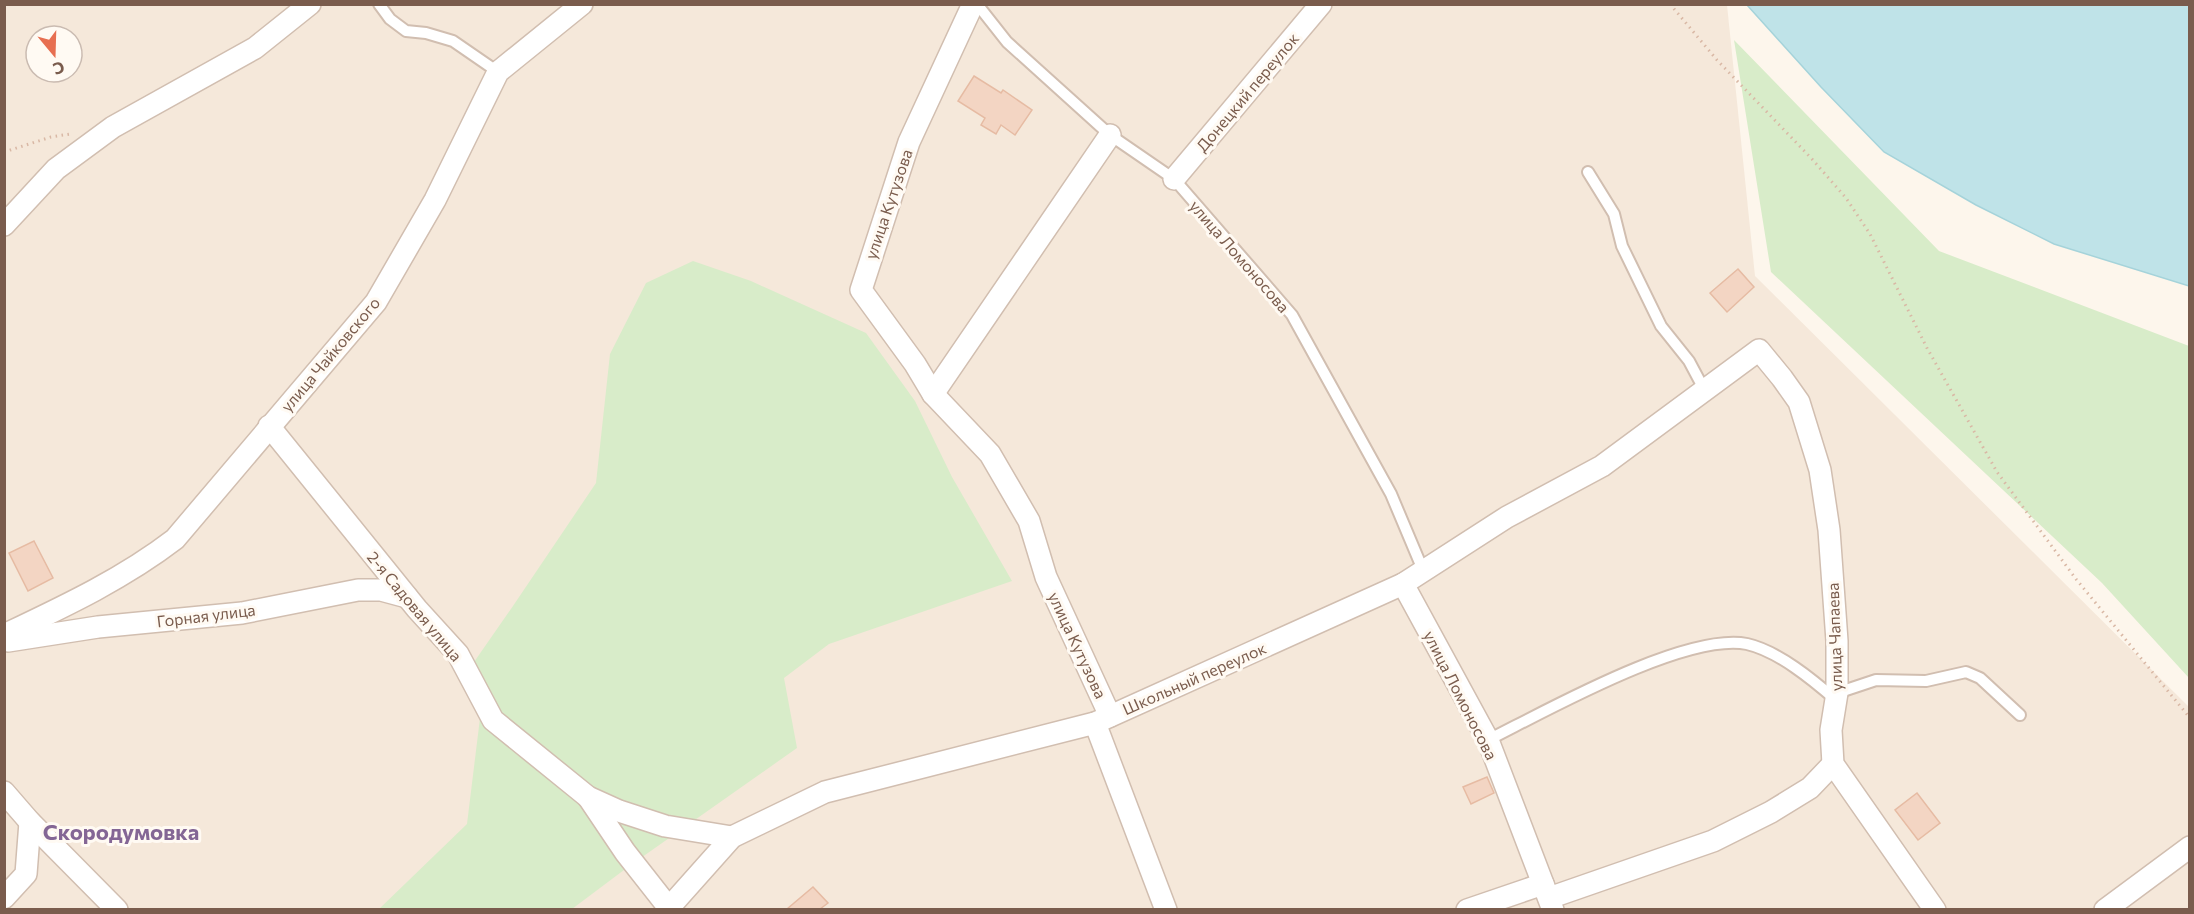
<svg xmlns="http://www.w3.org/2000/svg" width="2194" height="914" viewBox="0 0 2194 914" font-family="Commissioner,sans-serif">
<rect width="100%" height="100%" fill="#fdf6ec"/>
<path fill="#f5e8da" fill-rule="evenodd" d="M5 5H1727L1755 276 2189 707V909L5 910ZM36 36H72V72H36Z"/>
<g fill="#d8ecc9">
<path d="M1734 40 1939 251 2189 346V678L2102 583 1771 272Z"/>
<path d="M693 261 751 281 866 333 915 401 952 477 1012 581 829 644 784 678 797 748 628 867 572 909 378 910 467 824 481 710 465 675 513 606 596 483 610 354 646 283Z"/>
</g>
<path fill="#bfe3e8" stroke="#a5d3da" stroke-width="1.5" d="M1747 5H2189V286L2054 244 1976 205 1884 152 1821 87Z"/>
<g fill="#f3d5c3" stroke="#e6bba3" stroke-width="1.5">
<path d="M974 76 1001 93 1003 90 1032 110 1015 135 1001 125 996 134 981 125 985 118 958 101Z"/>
<path d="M1738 269 1754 287 1727 312 1710 293Z"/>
<path d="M34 541 53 578 28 591 9 553Z"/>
<path d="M1487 777 1494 793 1471 804 1463 787Z"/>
<path d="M1917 793 1940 823 1918 840 1895 810Z"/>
<path d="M813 887 828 903 820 909H787Z"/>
</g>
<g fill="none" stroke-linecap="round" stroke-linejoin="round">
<g stroke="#d1beb0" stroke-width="14">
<g id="service">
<path d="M379 4 390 19 406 31 426 33 453 41 498 72"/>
<path d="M977 4 1007 42 1110 135 1174 179 1292 315 1391 494 1423 570"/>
<path d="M1588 172 1614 214 1622 246 1661 326 1689 361 1705 391"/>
<path d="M1837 693 1876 680 1926 681 1966 672 1980 678 2020 715"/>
<path d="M1488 740C1546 711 1686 632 1747 644 1778 651 1813 680 1836 700"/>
</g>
</g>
<g stroke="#d1beb0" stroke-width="24">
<g id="minor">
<path d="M973 4 909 142 861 290 915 364 933 394 990 454 1029 521 1046 577 1110 716"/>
<path d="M1174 179 1321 4"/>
<path d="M4 225 56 169 113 127 255 48 310 4"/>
<path d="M933 394 1110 135"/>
<path d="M269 426 417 609 458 654 493 720 588 797 619 811 665 826 732 837"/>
<path d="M1403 584 1488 740 1553 910"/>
<path d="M4 635C63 607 123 579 175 539L376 302 435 200 498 72 582 4"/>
<path d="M8 641 98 627 242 613 358 590H381L407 597"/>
<path d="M1095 723 1166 910"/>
<path d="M4 792 30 822 117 910"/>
<path d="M588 797 625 852 669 908"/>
<path d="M4 898 26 874 30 822"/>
<path d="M1549 898 1713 841 1771 812 1810 788 1833 764"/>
<path d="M667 910 732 837 825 792 1095 723 1403 584 1507 517 1602 466 1759 350 1782 378 1799 402 1820 470 1829 530 1837 641V693L1831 730 1833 764 1935 910"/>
<path d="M1467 910 1543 884"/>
<path d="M2105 910 2190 847"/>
</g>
</g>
<g stroke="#d9b8a5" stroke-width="3" stroke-dasharray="1.5 4.5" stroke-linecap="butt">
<path d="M1670 4 1717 60 1812 159 1846 198 1870 234 1927 348 1997 472 2076 579 2190 718"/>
<path d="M4 152 51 137 70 134"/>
</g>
<use href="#service" stroke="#fff" stroke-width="10"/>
<use href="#minor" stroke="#fff" stroke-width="21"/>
</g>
<g text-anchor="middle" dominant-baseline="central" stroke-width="6" stroke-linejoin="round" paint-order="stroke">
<g font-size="16" fill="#7a5c4d" stroke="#fffaf3">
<text transform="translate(1247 92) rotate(-50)">Донецкий переулок</text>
<text transform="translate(888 204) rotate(-71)">улица Кутузова</text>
<text transform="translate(1240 256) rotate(49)">улица Ломоносова</text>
<text transform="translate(330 354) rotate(-50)">улица Чайковского</text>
<text transform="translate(415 606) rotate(50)">2-я Садовая улица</text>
<text transform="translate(206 615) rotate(-7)">Горная улица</text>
<text transform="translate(1834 637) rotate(-92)">улица Чапаева</text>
<text transform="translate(1078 645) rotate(65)">улица Кутузова</text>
<text transform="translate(1194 678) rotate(-24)">Школьный переулок</text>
<text transform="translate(1461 695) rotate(63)">улица Ломоносова</text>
</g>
<g font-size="22" font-weight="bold" fill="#846695" stroke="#fffaf3">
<text x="121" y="831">Скородумовка</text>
</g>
</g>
<rect width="2194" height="914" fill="none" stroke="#7a5c4d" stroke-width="12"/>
<g transform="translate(54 54) rotate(161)"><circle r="28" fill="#fffaf3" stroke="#cabbb1" stroke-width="1.5"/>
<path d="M0-4.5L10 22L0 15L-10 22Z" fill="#e76f51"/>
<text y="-9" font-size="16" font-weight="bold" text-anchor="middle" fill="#7a5c4d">С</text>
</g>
</svg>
